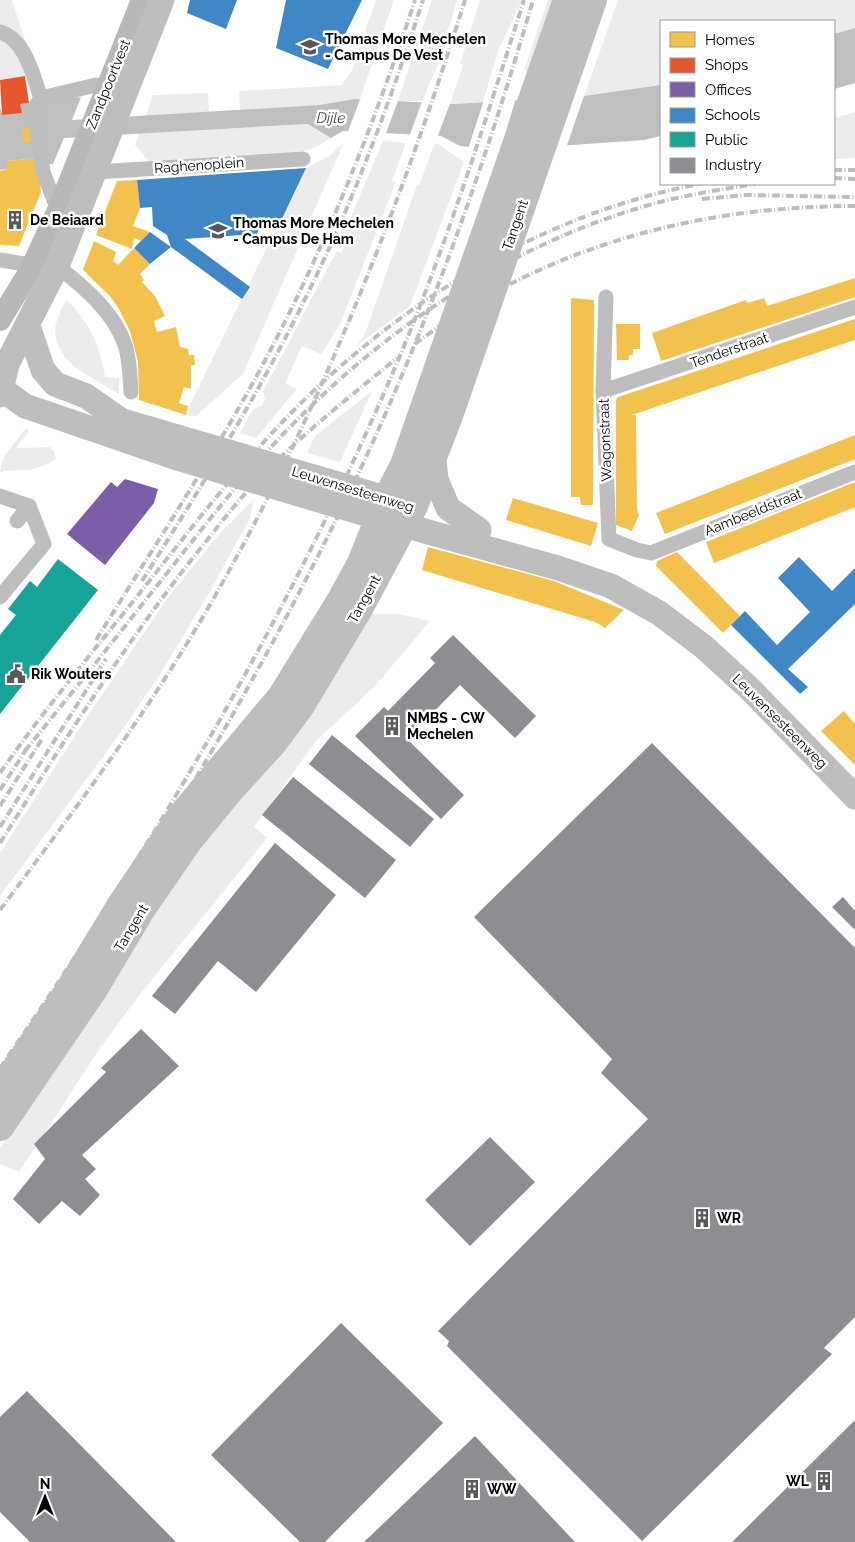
<svg xmlns="http://www.w3.org/2000/svg" width="855" height="1542" viewBox="0 0 855 1542" font-family="Raleway,sans-serif">
<rect width="100%" height="100%" fill="#fff"/>
<g fill="#ececec">
<path d="M0 0H12L27 47 25 53V76L0 80Z"/>
<path d="M376 0H394L360 99 319 105 240 110 239 91 342 85 352 70Z"/>
<path d="M432 0H457L439 62 422 101H398Z"/>
<path d="M480 0H522L498 51 483 102 450 104 463 65 460 64Z"/>
<path d="M548 0H554L528 72 524 70Z"/>
<path d="M618 0H855V28L834 34V21H661V85L584 96Z"/>
<path d="M208 93 209 112 146 116 153 95Z"/>
<path d="M855 112V158L834 159V118Z"/>
<path d="M309 124 331 138 316 147 303 151 149 161 135 145 139 134Z"/>
<path d="M383 141 406 143 392 181 396 182 340 324 321 354 302 346 285 383 297 389 256 438 240 433 253 409 262 406 265 399 263 392 336 252 341 253 344 247 339 245Z"/>
<path d="M344 142 243 374 196 416 185 415 306 168 329 156Z"/>
<path d="M435 143 440 145 464 162 415 293 409 307 356 346 365 334 417 185H419Z"/>
<path d="M66 300C89 320 101 348 105 377L119 378V394C95 379 59 365 55 334 54 323 61 310 66 300Z"/>
<path d="M372 391 340 462 307 453 315 436Z"/>
<path d="M26 428 29 431 16 448 50 447 54 451 56 459C35 474 22 468 0 472L3 458Z"/>
<path d="M254 499 250 518 209 593 159 676 116 739 0 896V853L85 720 169 596 222 531Z"/>
<path d="M369 614H399L430 621 375 686 316 741 254 827 267 838 141 993 100 1048 19 1172 0 1164V1148L89 1018 180 871Z"/>
</g>
<g fill="#bfbfbf">
<path d="M855 28V83L834 89V34Z"/>
<path d="M661 85V136L644 140 502 150 460 146 441 136 343 131 331 138 308 124 64 138 53 164H47L37 158 7 161V169L0 170V107L2 114 21 113 20 104 28 103 29 111 59 99 81 97 72 120 319 105 355 99 454 104 584 96Z"/>
</g>
<g fill="#fff">
<path d="M585 93 566 148 502 153 520 97Z"/>
<path d="M361 97 399 98 385 136 347 134Z"/>
<path d="M516 98 500 152 468 149 484 100Z"/>
<path d="M423 99 451 101 437 138 409 137Z"/>
</g>
<g fill="#f2c14e">
<path d="M33 127 35 141 24 143 22 129Z"/>
<path d="M37 158 41 192 19 246 0 245V171L7 169V161Z"/>
<path d="M137 180 140 208 133 226 150 232 141 241 134 238 132 249 96 235 117 181Z"/>
<path d="M94 241 116 252 113 261 118 265 134 248 150 264 140 274 144 280 142 282 155 296 165 316 154 321 157 332 176 327 180 347 188 349 189 355H194L195 365H191V389L184 387 179 403 188 406 186 415 139 400 138 362 130 331 119 309 110 296 83 270Z"/>
<path d="M855 278V297L661 361 652 333 746 300 747 303 764 298 767 306Z"/>
<path d="M571 298 594 300 593 505H581L580 497H571Z"/>
<path d="M855 319V340L632 415H636L637 509 639 515 632 531 616 525V400L618 397Z"/>
<path d="M616 324H640V349H633V355H629V360H617Z"/>
<path d="M855 435V459L665 534 656 513Z"/>
<path d="M855 482V507L714 563 706 542Z"/>
<path d="M513 498 598 523 591 546 506 520Z"/>
<path d="M428 547 554 581 624 610 605 628 595 622 422 570Z"/>
<path d="M677 552 740 616 723 633 656 566 657 561Z"/>
<path d="M844 711 855 724V765L821 731Z"/>
</g>
<path fill="#e4572e" d="M25 76 29 103 20 104 22 113 2 115 0 80Z"/>
<path fill="#7b5ea7" d="M125 479 158 489 154 503 105 565 67 534 111 482 117 487Z"/>
<g fill="#3f88c5">
<path d="M190 0H237L226 29 187 13Z"/>
<path d="M286 0H362L328 69 276 48Z"/>
<path d="M306 168 278 227 259 228 257 234 185 239 250 287 242 299 171 247 150 264 134 248 150 232 171 247 167 235 153 226 152 207 140 208 137 180Z"/>
<path d="M799 557 832 591 855 568V604L788 669 808 687 800 694 731 625 745 611 777 645 810 612 778 578Z"/>
</g>
<path fill="#17a398" d="M58 559 98 590 0 714V635L16 615 8 609 30 581 37 587Z"/>
<g fill="#8d8d92">
<path d="M453 635 536 716 515 738 460 685 407 739 464 795 441 819 355 736 384 707 388 711 435 663 430 658Z"/>
<path d="M332 735 434 819 410 847 309 764Z"/>
<path d="M652 743 855 948V1317L824 1348 832 1354 642 1541 447 1346 449 1341 438 1331 648 1119 601 1073 612 1059 474 917Z"/>
<path d="M293 777 396 860 365 898 262 815Z"/>
<path d="M275 843 336 895 256 992 218 961 175 1014 152 996Z"/>
<path d="M843 897 855 911V930L832 907Z"/>
<path d="M141 1029 179 1066 82 1155 96 1169 85 1179 100 1195 80 1216 62 1201 39 1224 13 1199 45 1159 34 1144 106 1072 101 1068Z"/>
<path d="M490 1137 535 1182 470 1246 425 1200Z"/>
<path d="M341 1323 443 1423 325 1542H300L211 1455Z"/>
<path d="M27 1391 176 1542H30L0 1512V1417Z"/>
<path d="M855 1420V1542H732Z"/>
<path d="M475 1436 575 1542H364Z"/>
</g>
<g fill="none" stroke-linecap="round" stroke-linejoin="round">
<g stroke="#bebebe" stroke-width="15">
<path d="M0 32C26 40 33 76 41 98"/>
<path d="M41 98 34 108 43 172 58 210"/>
<path d="M41 98 96 85"/>
<path d="M96 172 303 159"/>
<path d="M0 260 25 264 31 269"/>
<path d="M57 266C84 287 114 312 125 345 130 360 130 376 131 392"/>
<path d="M606 297 603 391 609 539 637 550 651 553 855 472"/>
<path d="M603 391 855 307"/>
<path d="M0 496 29 506"/>
<path d="M17 521 29 506"/>
<path d="M0 597 44 544 29 506"/>
</g>
<path stroke="#b8b8b8" stroke-width="22" d="M0 320 31 269 58 210 142 0"/>
<g stroke="#bebebe" stroke-width="25">
<path d="M28 326 43 370 55 384 86 396 122 421"/>
<path d="M3 390 25 406 174 457 403 525 558 568 611 586 659 613 704 647 751 690 855 797"/>
<path d="M0 395 7 364 57 266 162 0"/>
<path d="M106 416 406 504"/>
<path d="M433 451 436 479 448 508 479 530"/>
</g>
<g stroke="#bebebe" stroke-width="28">
<path d="M0 1092 68 992 122 903 180 817 281 697 342 598 361 563 387 498 404 465 567 0"/>
<path d="M0 1127 94 989 141 910 187 843 232 788 274 742 300 707 360 607 414 506 449 416 593 0"/>
</g>
<g stroke="#bebebe" stroke-width="4" stroke-dasharray="8 2.5 1 2.5" stroke-linecap="butt">
<path d="M834 170H855"/>
<path d="M834 178 855 179"/>
<path d="M702 199 746 195 855 197"/>
<path d="M415 344C542 247 697 206 855 206"/>
<path d="M142 581C200 489 257 397 305 299 353 203 390 102 423 0"/>
<path d="M96 640C150 553 206 468 255 379 321 258 372 131 415 0"/>
<path d="M25 751C74 690 123 629 171 568 213 515 254 462 302 415 396 321 514 245 642 207 679 196 717 190 755 184"/>
<path d="M0 773C43 711 92 653 139 594 190 530 239 465 297 407 406 298 548 212 700 184"/>
<path d="M0 790 29 745"/>
<path d="M0 806 42 739"/>
<path d="M0 827 106 659"/>
<path d="M0 843C65 740 128 638 204 544 220 524 235 504 253 485 296 439 348 398 397 358"/>
<path d="M0 910C73 812 147 714 208 608 316 422 401 205 465 0"/>
<path d="M0 1068C154 846 291 612 397 363 447 244 485 122 524 0"/>
<path d="M0 1085C34 1037 65 987 97 937 184 804 263 667 334 524 417 357 481 179 533 0"/>
</g>
</g>
<defs>
<g id="university-bare" transform="scale(1.5)"><path d="M0-5L7-2L0 1L-7-2ZM-4 1L0 2.5L4 1V4Q0 6-4 4Z" fill="#595959" stroke="#fff" stroke-width="2.5" paint-order="stroke"/></g>
<g id="building-bare" transform="scale(1.5)"><path d="M-4-6H4V6H1V3H-1V6H-4ZM-2.5-4.3h1.7v1.8h-1.7ZM.8-4.3h1.7v1.8H.8ZM-2.5-1h1.7V.8h-1.7ZM.8-1h1.7V.8H.8Z" fill="#595959" stroke="#fff" stroke-width="2.5" paint-order="stroke"/></g>
<g id="civic-bare" transform="scale(1.5)"><path d="M-.6-6.5H3V-4.5H.6V-3L4-1V1h2V6H-6V1h2V-1L-.6-3ZM-1.2 2.5V6h2.4V2.5Z" fill="#595959" stroke="#fff" stroke-width="2.5" paint-order="stroke"/></g>
</defs>
<g fill-rule="evenodd">
<use href="#university-bare" x="310" y="47"/>
<use href="#building-bare" x="15" y="220"/>
<use href="#university-bare" x="218" y="231"/>
<use href="#civic-bare" x="16" y="674"/>
<use href="#building-bare" x="392" y="726"/>
<use href="#building-bare" x="702" y="1218"/>
<use href="#building-bare" x="824" y="1481"/>
<use href="#building-bare" x="472" y="1489"/>
</g>
<g text-anchor="middle" dominant-baseline="central" stroke-width="5" stroke-linejoin="round" paint-order="stroke">
<g font-size="14" font-weight="bold" fill="#000" stroke="#fff" text-anchor="start">
<text x="325" y="39">Thomas More Mechelen<tspan x="325" dy="16">- Campus De Vest</tspan></text>
<text x="30" y="220">De Beiaard</text>
<text x="233" y="223">Thomas More Mechelen<tspan x="233" dy="16">- Campus De Ham</tspan></text>
<text x="31" y="674">Rik Wouters</text>
<text x="407" y="718">NMBS - CW<tspan x="407" dy="16">Mechelen</tspan></text>
<text x="717" y="1218">WR</text>
<text x="809" y="1481" text-anchor="end">WL</text>
<text x="487" y="1489">WW</text>
</g>
<g font-size="14" fill="#000" stroke="#fff">
<text transform="translate(108 84) rotate(-68)">Zandpoortvest</text>
<text transform="translate(199 165) rotate(-4)">Raghenoplein</text>
<text transform="translate(515 225) rotate(-71)">Tangent</text>
<text transform="translate(729 350) rotate(-19)">Tenderstraat</text>
<text transform="translate(605 440) rotate(-92)">Wagonstraat</text>
<text transform="translate(353 489) rotate(17)">Leuvensesteenweg</text>
<text transform="translate(753 512) rotate(-22)">Aambeeldstraat</text>
<text transform="translate(364 599) rotate(-61)">Tangent</text>
<text transform="translate(780 721) rotate(45)">Leuvensesteenweg</text>
<text transform="translate(131 928) rotate(-59)">Tangent</text>
</g>
<g font-size="15" font-style="italic" fill="#444" stroke="#fff">
<text transform="translate(331 118) rotate(1)">Dijle</text>
</g>
</g>
<rect x="660" y="20" width="175" height="165" fill="#ffffff" stroke="#999999"/>
<rect x="670" y="32" width="25" height="15" fill="#f2c14e" stroke="#999999"/>
<text x="705" y="45" font-size="15" fill="#000000">Homes</text>
<rect x="670" y="58" width="25" height="15" fill="#e4572e" stroke="#999999"/>
<text x="705" y="70" font-size="15" fill="#000000">Shops</text>
<rect x="670" y="82" width="25" height="15" fill="#7b5ea7" stroke="#999999"/>
<text x="705" y="95" font-size="15" fill="#000000">Offices</text>
<rect x="670" y="108" width="25" height="15" fill="#3f88c5" stroke="#999999"/>
<text x="705" y="120" font-size="15" fill="#000000">Schools</text>
<rect x="670" y="132" width="25" height="15" fill="#17a398" stroke="#999999"/>
<text x="705" y="145" font-size="15" fill="#000000">Public</text>
<rect x="670" y="158" width="25" height="15" fill="#8d8d92" stroke="#999999"/>
<text x="705" y="170" font-size="15" fill="#000000">Industry</text>
<g transform="translate(45 1497)" stroke="#ffffff" stroke-width="4" paint-order="stroke">
<path d="M0-4L9 19L0 12L-9 19Z" fill="#000000"/>
<text y="-8" font-size="14" font-weight="bold" text-anchor="middle" fill="#000000">N</text>
</g>
</svg>
